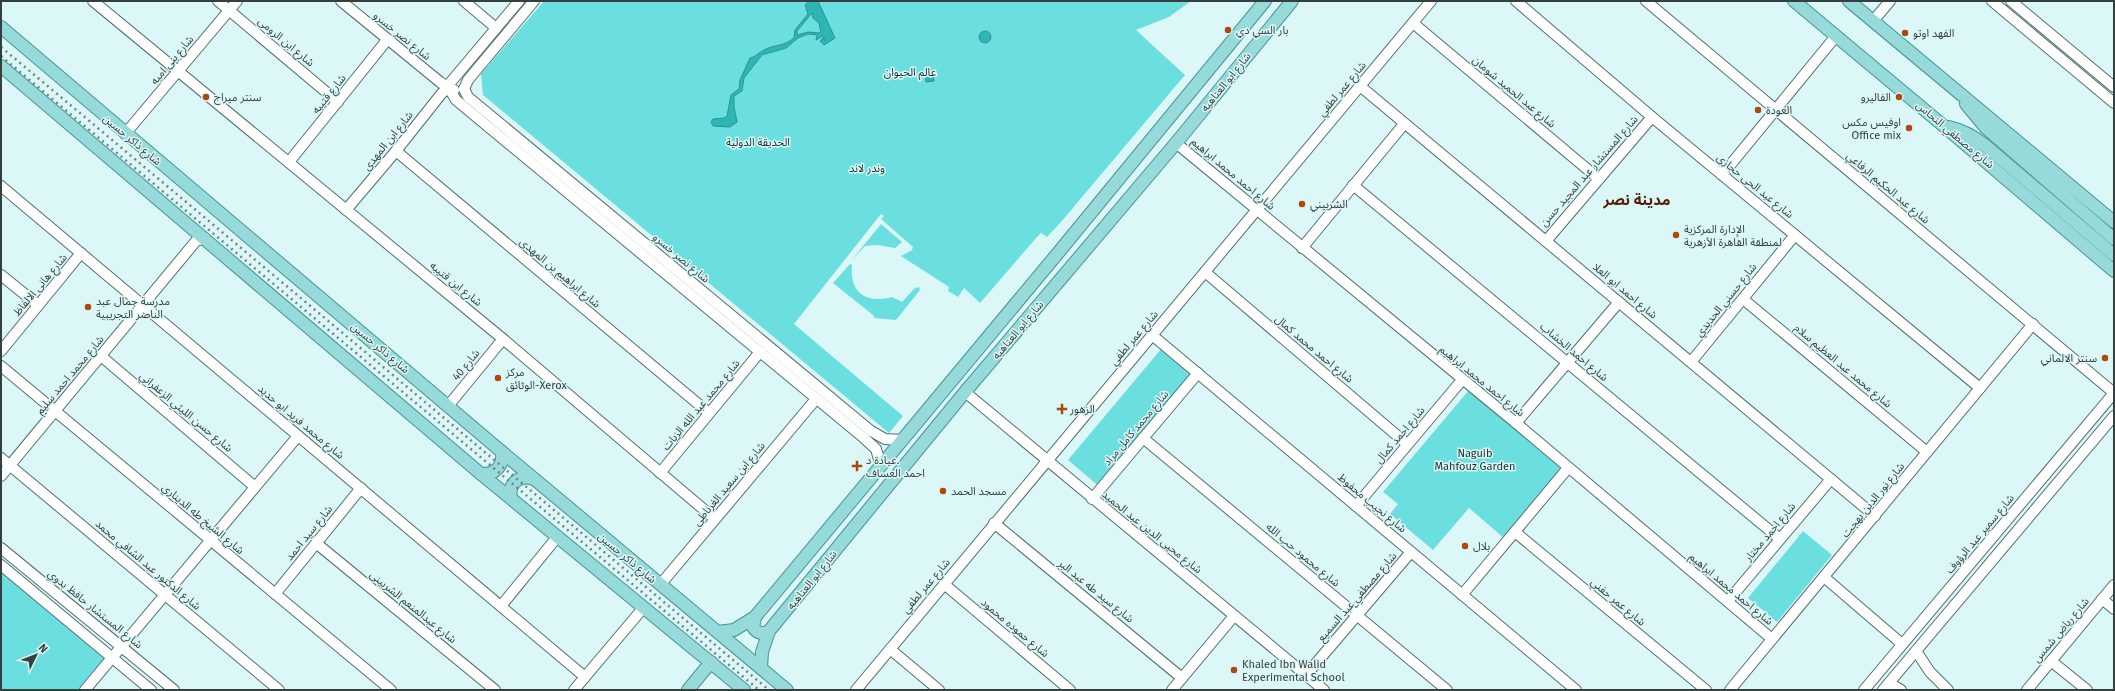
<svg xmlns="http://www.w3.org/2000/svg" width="2115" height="691" viewBox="0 0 2115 691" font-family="'Fira Sans','Noto Sans Arabic',sans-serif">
<rect width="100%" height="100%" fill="#dcf7f7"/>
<g fill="#6bdfe0">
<path d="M544 1H1191L1169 17 1136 30 1185 75 1061 222 1047 237 1041 233 1037 237 980 303 964 288 958 297 948 291 949 287 901 256 912 250 913 247 881 219 884 216 881 214 794 324 903 416 889 433 483 95 481 74Z"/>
<path d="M881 224 902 242 895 248 877 245 865 246 851 261Z"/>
<path d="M850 264 852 265C849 293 867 304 892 297L902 302 915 288 919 287 920 290 896 320 874 318 873 315 833 283Z"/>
<path d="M1162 348 1193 376 1101 488 1068 460Z"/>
<path d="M1469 390 1563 470 1505 539 1469 508 1433 550 1390 514 1398 504 1383 492Z"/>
<path d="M1803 531 1832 555 1777 622 1748 598Z"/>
<path d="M1 570 106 658 80 690H1Z"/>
</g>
<g fill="#2eb5b5" stroke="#309292" fill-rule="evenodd">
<path d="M809 1H818L835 38 824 45 820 41 823 38 825 41 823 36 816 40 817 35 808 34 798 38 786 48 762 55 744 78 742 91 734 96V107L737 122 730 127 713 126 711 122 713 119 724 118 727 116 731 95 739 89 740 80 750 58C756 57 758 53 764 50 775 44 783 47 794 38L795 30 808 14 805 5ZM812 13 813 18 819 23 821 33 808 32 797 35V31Z"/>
<circle cx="985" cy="37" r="6"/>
<path d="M932 70 934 81 926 82 925 71Z"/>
</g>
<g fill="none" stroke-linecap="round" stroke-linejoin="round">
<g stroke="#566e6e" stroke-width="12">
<g id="minor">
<path d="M93 1 503 339 715 519"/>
<path d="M218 1 338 102"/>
<path d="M341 1 440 82 449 88 454 90"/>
<path d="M464 1 496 28"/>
<path d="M1516 1 1652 117 1980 388"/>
<path d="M1646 1 2114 393"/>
<path d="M1992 1 2114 103"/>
<path d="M2011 1 2114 87"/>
<path d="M1873 21 1890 1"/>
<path d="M1413 23 1599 179"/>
<path d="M1360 86 1875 516"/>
<path d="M449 88 456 100 864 438 876 449 881 466"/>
<path d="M449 88 450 83 519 1"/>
<path d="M464 89 468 97 871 431 885 439 902 440"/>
<path d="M464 89 468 80 534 1"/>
<path d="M125 134 237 1"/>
<path d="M1176 143 1516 423 1772 639"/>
<path d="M396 151 709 413"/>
<path d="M289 162 387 40"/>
<path d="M1722 175 1836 36"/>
<path d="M1353 185 1780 539"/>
<path d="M1 186 585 677"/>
<path d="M346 210 396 151 442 93 449 88"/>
<path d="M1546 241 1652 117"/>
<path d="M1302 248 1404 124"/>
<path d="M1205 272 1407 444"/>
<path d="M1 275 38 305"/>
<path d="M1743 299 1927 452"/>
<path d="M1152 335 1576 690"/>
<path d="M1 351 81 253"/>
<path d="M101 356 255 487"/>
<path d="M1691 362 1795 235"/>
<path d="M1 366 391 690"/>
<path d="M965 392 1324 690"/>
<path d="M448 406 503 339"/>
<path d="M1516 423 1619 302"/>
<path d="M1143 438 1447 690"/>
<path d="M1 458 279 690"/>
<path d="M660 473 760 352"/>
<path d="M1 476 196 241 205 238"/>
<path d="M1092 499 1198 373"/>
<path d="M1356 506 1462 380"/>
<path d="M994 523 1182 678"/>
<path d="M1515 532 1706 690"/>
<path d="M316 543 495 690"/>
<path d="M1 548 174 690"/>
<path d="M1 565 151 690"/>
<path d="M1824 577 1902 644"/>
<path d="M944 584 1070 690"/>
<path d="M660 585 816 399"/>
<path d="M275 594 361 488"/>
<path d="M1462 595 1568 468"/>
<path d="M2102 599 2114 609"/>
<path d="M1728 601 1831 479"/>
<path d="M501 606 558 536"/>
<path d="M890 649 939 690"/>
<path d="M1916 651 1930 672 1948 690"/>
<path d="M2051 661 2087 690"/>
<path d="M1306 675 1411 552"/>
<path d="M1889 683 1901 690"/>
<path d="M85 690 298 436"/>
<path d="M574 690 644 607"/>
<path d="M856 690 1431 1"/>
<path d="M1172 690 1234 616"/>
<path d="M1730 690 2033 324"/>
<path d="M1864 690 2114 393"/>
<path d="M1883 690 2114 416"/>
<path d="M2027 690 2114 585"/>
</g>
</g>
<g stroke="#469494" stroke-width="14">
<g id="major">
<path d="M1794 1 1945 127 2114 271"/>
<path d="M1849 1 2114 222"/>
<path d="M1 27 502 452 787 690"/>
<path d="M1 66 481 474 744 690"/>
<path d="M1966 104 1986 128 2114 239"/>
<path d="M1949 127C1963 130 1975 137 1986 146L2114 255"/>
<path d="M481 474C495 475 504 466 502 452"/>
<path d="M511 498C508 483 520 474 534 479"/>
<path d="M755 617 753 627C757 633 763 635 769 631"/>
<path d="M718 632 734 630 755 617 1058 253 1265 1"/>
<path d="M761 668 762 652 769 631 965 392 1176 143 1292 1"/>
<path d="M688 690 711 662"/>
</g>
</g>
<use href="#minor" stroke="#fff" stroke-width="10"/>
<use href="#major" stroke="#96dada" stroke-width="12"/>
<g stroke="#738484" stroke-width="2.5" stroke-dasharray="2 4" stroke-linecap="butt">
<path d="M1 47 769 690"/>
<path d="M1 56 759 690"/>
</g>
</g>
<g fill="#ac490c" stroke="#dcf7f7" stroke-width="1.5">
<circle cx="1228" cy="30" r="4"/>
<circle cx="1905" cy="33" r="4"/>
<circle cx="206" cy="97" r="4"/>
<circle cx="1899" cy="97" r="4"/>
<circle cx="1758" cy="110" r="4"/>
<circle cx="1909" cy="128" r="4"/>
<circle cx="1302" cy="204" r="4"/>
<circle cx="1676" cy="235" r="4"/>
<circle cx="88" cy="307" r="4"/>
<circle cx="2105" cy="358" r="4"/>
<circle cx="498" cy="378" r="4"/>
<path d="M1060 403h4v4h4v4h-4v4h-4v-4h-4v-4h4z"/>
<path d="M855 460h4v4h4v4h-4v4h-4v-4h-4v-4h4z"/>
<circle cx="943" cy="491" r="4"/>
<circle cx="1465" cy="546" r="4"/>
<circle cx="1234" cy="670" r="4"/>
</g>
<g text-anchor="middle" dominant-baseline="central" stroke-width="3" stroke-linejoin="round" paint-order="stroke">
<g font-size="11" fill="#343f3f" stroke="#dcf7f7" text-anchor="start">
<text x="1236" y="30">بار السي دي</text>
<text x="1913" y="33">الفهد اوتو</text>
<text x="214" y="97">سنتر ميراج</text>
<text x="1891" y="97" text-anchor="end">الفاليرو</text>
<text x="1766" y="110">العودة</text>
<text x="1901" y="122" text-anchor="end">اوفيس مكس<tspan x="1901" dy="13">Office mix</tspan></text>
<text x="1310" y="204">الشربيني</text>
<text x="1684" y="229">الإدارة المركزية<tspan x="1684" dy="13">لمنطقة القاهرة الأزهرية</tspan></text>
<text x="96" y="301">مدرسة جمال عبد<tspan x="96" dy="13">الناصر التجريبية</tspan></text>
<text x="2097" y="358" text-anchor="end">سنتر الالماني</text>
<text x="506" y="372">مركز<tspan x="506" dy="13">الوثائق-Xerox</tspan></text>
<text x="1070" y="409">الزهور</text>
<text x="866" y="460">عيادة د.<tspan x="866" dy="13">احمد العساف</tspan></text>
<text x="951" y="491">مسجد الحمد</text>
<text x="1473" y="546">بلال</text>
<text x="1242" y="664">Khaled Ibn Walid<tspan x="1242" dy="13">Experimental School</tspan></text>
</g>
<g font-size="11" fill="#343f3f" stroke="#dcf7f7">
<text transform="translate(402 36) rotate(39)">شارع نصر خسرو</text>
<text transform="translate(286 42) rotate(40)">شارع ابن الرومى</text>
<text transform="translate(172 60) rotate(-50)">شارع بنى اميه</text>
<text transform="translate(1226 82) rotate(-51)">شارع ابو العتاهيه</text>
<text transform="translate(1342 89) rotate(-50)">شارع عمر لطفي</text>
<text transform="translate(1514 92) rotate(40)">شارع عبد الحميد شومان</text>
<text transform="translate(329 94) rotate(-51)">شارع قتيبه</text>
<text transform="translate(1955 135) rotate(40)">شارع مصطفي النحاس</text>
<text transform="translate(132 140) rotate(40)">شارع ذاكر حسين</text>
<text transform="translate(388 141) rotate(-51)">شارع ابن المهدى</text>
<text transform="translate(1589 171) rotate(-49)">شارع المستشار عبد المجيد حسن</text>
<text transform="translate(1233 174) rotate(40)">شارع احمد محمد ابراهيم</text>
<text transform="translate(1755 186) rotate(39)">شارع عبد الحى حجازى</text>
<text transform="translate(1888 188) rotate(40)">شارع عبد الحكيم الرفاعي</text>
<text transform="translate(681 258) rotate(40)">شارع نصر خسرو</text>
<text transform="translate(560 273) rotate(40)">شارع ابراهيم بن المهدى</text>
<text transform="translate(456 284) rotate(39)">شارع ابن قتيبه</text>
<text transform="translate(40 285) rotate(-50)">شارع هانى الالفاظ</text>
<text transform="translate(1625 291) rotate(40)">شارع احمد ابو العلا</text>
<text transform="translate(1726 300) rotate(-51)">شارع حسني الحديدي</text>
<text transform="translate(1018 330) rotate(-50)">شارع ابو العتاهيه</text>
<text transform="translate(1134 338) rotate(-50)">شارع عمر لطفي</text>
<text transform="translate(380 348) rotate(40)">شارع ذاكر حسين</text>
<text transform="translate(1314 349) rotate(40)">شارع احمد محمد كمال</text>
<text transform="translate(1574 352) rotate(40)">شارع احمد الخشاب</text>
<text transform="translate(466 365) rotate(-51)">شارع 40</text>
<text transform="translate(1843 366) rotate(40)">شارع محمد عبد العظيم سلام</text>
<text transform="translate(70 375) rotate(-50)">شارع محمد احمد سليم</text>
<text transform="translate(1482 381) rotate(39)">شارع احمد محمد ابراهيم</text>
<text transform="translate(701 405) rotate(-50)">شارع محمد عبد الله الزيات</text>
<text transform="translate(186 412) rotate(40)">شارع حسن الليثي الزعفراني</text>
<text transform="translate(301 422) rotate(40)">شارع محمد فريد ابو حديد</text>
<text transform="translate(1136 428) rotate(-50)">شارع محمد كامل مراد</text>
<text transform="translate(1400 435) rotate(-50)">شارع احمد كمال</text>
<text transform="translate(729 484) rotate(-50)">شارع ابن سعيد الغرناطى</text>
<text transform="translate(1873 500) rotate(-51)">شارع نور الدين بهجت</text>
<text transform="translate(1372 503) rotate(40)">شارع نجيب محفوظ</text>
<text transform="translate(203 519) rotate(40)">شارع الشيخ طه الديناري</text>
<text transform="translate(1152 532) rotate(39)">شارع محيى الدين عبد الحميد</text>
<text transform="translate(1770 532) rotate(-50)">شارع احمد مختار</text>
<text transform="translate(309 533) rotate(-51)">شارع سيد احمد</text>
<text transform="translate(1980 534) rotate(-50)">شارع سمير عبد الرؤوف</text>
<text transform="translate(1303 555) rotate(40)">شارع محمود حب الله</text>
<text transform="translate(627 558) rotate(40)">شارع ذاكر حسين</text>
<text transform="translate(148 565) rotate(40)">شارع الدكتور عبد الشافي محمد</text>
<text transform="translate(812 580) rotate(-51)">شارع ابو العتاهيه</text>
<text transform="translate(926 586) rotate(-50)">شارع عمر لطفي</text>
<text transform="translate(1731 589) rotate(40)">شارع احمد محمد ابراهيم</text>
<text transform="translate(1096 591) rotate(39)">شارع سيد طه عبد البر</text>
<text transform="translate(1357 597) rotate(-49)">شارع مصطفي عبد السميع</text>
<text transform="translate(1618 602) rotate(40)">شارع عمر حفني</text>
<text transform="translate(413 607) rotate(39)">شارع عبدالمنعم الشربينى</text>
<text transform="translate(95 609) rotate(39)">شارع المستشار حافظ بدوي</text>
<text transform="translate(1015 628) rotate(40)">شارع حموده محمود</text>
<text transform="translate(2061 630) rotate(-50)">شارع رياض شمس</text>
</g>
<g font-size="11" fill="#172d2d" stroke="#dcf7f7">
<text x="910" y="72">عالم الحيوان</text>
<text x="758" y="142">الحديقة الدولية</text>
<text x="867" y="168">وندر لاند</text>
<text x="1475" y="453">Naguib<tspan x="1475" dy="13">Mahfouz Garden</tspan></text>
</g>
<g font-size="15" font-weight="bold" fill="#512208" stroke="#dcf7f7">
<text x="1637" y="200">مدينة نصر</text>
</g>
</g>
<rect width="2115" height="691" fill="none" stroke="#343f3f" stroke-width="4"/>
<g transform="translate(36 655) rotate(47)" stroke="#dcf7f7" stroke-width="3" paint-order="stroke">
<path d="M0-3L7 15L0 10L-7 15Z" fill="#343f3f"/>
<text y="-6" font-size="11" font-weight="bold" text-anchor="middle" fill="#343f3f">N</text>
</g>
</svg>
